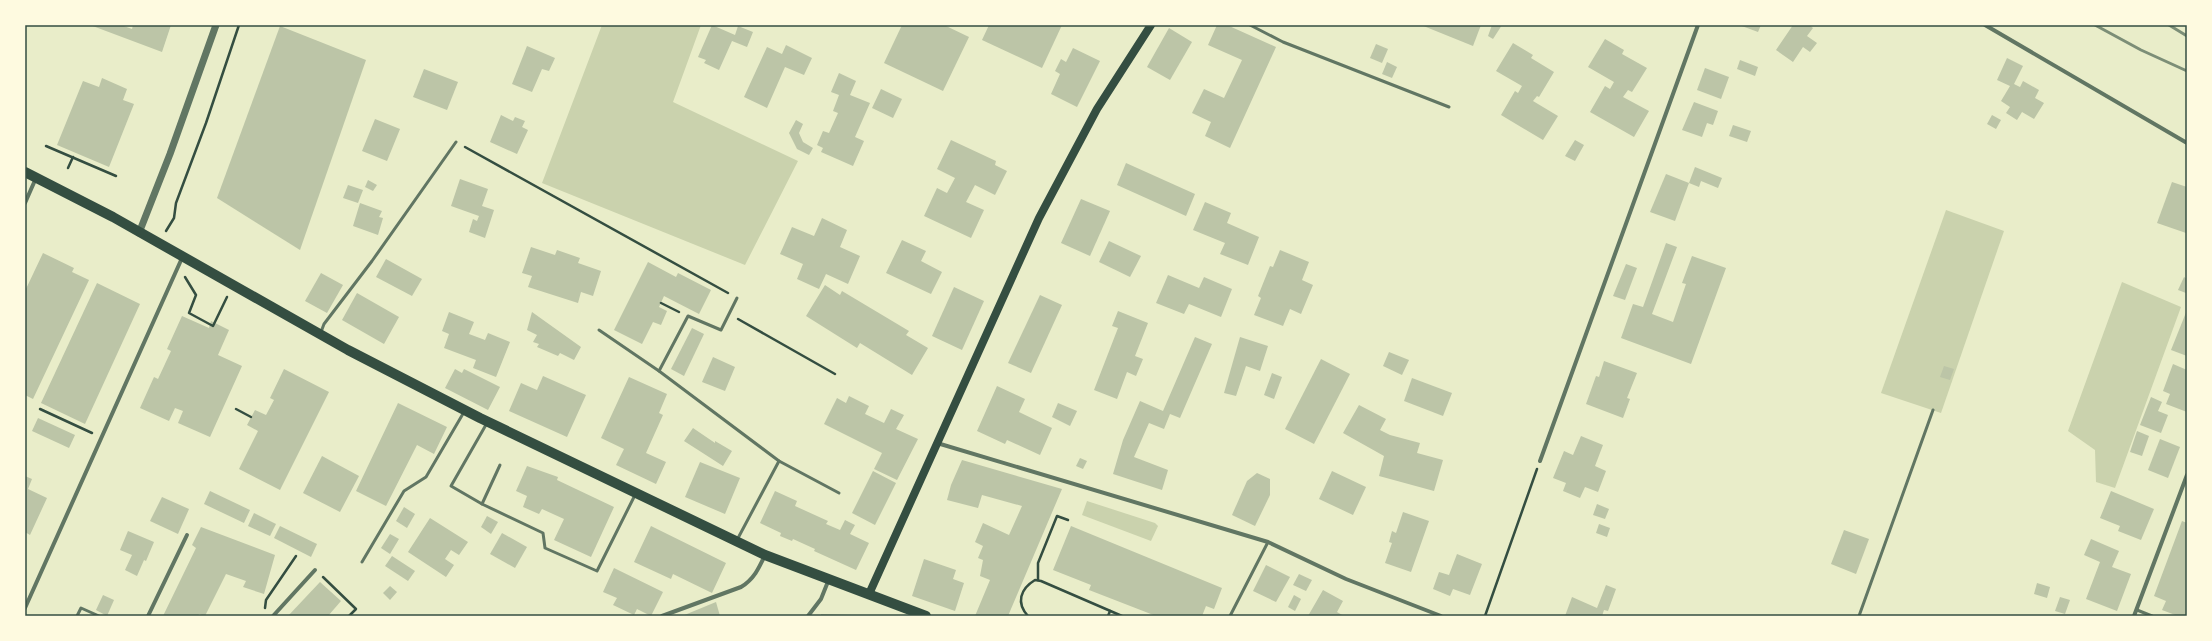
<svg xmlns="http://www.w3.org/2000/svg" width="2212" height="641" viewBox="0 0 2212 641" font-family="Inter,sans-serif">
<rect width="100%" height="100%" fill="#e9edc9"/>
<g fill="#cad2ad">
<path d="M602 25H701L673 102 798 161 745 265 542 183Z"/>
<path d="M1946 210 2004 231 1941 413 1881 393Z"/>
<path d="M2122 282 2181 307 2115 488 2096 482 2095 450 2068 431Z"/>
<path d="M1087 501 1155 523 1158 526 1151 541 1082 515Z"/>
</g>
<g fill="#bcc5a7">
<path d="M90 25H121L132 29 133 25H171L162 52Z"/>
<path d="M712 25 735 35 738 26 753 32 747 47 732 41 719 70 704 63 706 60 698 57Z"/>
<path d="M902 25H944L969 37 943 91 884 63Z"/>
<path d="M989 25H1062L1042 68 982 40Z"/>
<path d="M1217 25H1227L1276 47 1230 148 1205 136 1211 122 1192 113 1204 89 1224 98 1242 60 1208 45Z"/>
<path d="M1421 25H1481L1473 46Z"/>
<path d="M1492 25H1502L1493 39 1488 36Z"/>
<path d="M1739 25H1761L1758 32Z"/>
<path d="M1793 25H1809L1813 28 1807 36 1817 43 1810 52 1803 47 1793 62 1776 50Z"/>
<path d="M280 26 366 60 300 250 217 198Z"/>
<path d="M1169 28 1192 42 1170 80 1147 67Z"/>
<path d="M1605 39 1624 50 1622 54 1647 68 1632 92 1628 90 1623 97 1649 111 1634 137 1590 112 1605 86 1610 89 1614 82 1588 67Z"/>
<path d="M1513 43 1533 55 1531 58 1554 72 1539 97 1537 96 1533 101 1558 116 1543 140 1501 115 1515 91 1518 93 1522 86 1496 71Z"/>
<path d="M1376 44 1388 49 1382 63 1370 58Z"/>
<path d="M786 45 812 58 804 75 785 67 767 108 744 97 767 47 782 54Z"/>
<path d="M527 46 555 58 549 71 542 69 532 92 512 84Z"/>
<path d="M1073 48 1100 61 1077 107 1051 94 1060 74 1055 71 1061 59 1066 62Z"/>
<path d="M2007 58 2023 66 2014 84 2020 87 2023 81 2039 90 2035 98 2044 103 2034 119 2022 112 2017 120 2006 113 2010 107 2001 101 2010 86 1997 80Z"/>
<path d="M1740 60 1758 67 1755 76 1737 69Z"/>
<path d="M1387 62 1397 67 1392 78 1382 74Z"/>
<path d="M1705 68 1729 77 1721 99 1697 90Z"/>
<path d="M424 69 458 82 447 110 413 97Z"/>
<path d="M839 73 856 81 850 95 870 103 855 137 864 141 853 166 821 152 823 148 817 145 823 131 829 133 838 113 833 111 839 95 831 92Z"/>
<path d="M102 78 127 89 123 100 134 104 109 167 57 145 83 81 99 87Z"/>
<path d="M881 89 902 99 893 118 872 108Z"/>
<path d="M1694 102 1718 111 1713 125 1707 123 1702 137 1682 130Z"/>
<path d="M501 115 513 121 515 117 525 121 522 127 528 130 517 154 490 142Z"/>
<path d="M1992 115 2001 120 1996 129 1987 124Z"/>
<path d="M375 119 400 129 387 161 362 151Z"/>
<path d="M796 120 803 124 799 133 803 142 813 148 809 155 797 149 789 133Z"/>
<path d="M1733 125 1751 131 1747 142 1729 136Z"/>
<path d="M951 140 996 161 995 165 1007 171 995 195 975 185 966 202 984 210 971 238 924 216 937 188 947 193 955 178 937 169Z"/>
<path d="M1575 140 1584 145 1575 161 1565 156Z"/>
<path d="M1126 163 1195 194 1186 216 1117 185Z"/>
<path d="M1695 167 1722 178 1718 188 1701 181 1699 187 1689 183Z"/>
<path d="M1666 174 1689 183 1675 221 1650 212Z"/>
<path d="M460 179 488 189 482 206 494 210 485 238 469 232 473 219 477 221 479 216 451 206Z"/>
<path d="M368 180 377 185 373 191 365 187Z"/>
<path d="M2172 182 2187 187 2186 233 2157 223Z"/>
<path d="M348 185 363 190 358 203 343 198Z"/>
<path d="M1081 199 1110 211 1090 256 1061 243Z"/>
<path d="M1205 202 1231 213 1227 223 1259 237 1248 265 1220 254 1225 243 1193 230Z"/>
<path d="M360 203 382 211 379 217 383 218 378 235 353 226Z"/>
<path d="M822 218 847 230 840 247 860 256 848 284 826 274 819 289 797 279 803 264 780 254 792 227 814 236Z"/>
<path d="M902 240 926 251 921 261 942 272 931 294 886 273Z"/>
<path d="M1109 241 1141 256 1130 277 1099 262Z"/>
<path d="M1666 243 1677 247 1652 314 1673 322 1686 284 1682 283 1692 256 1726 268 1691 364 1621 338 1633 304 1643 307Z"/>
<path d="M531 247 555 255 557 250 580 258 578 263 601 271 593 296 581 292 578 303 528 287 532 276 522 273Z"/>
<path d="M1280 250 1309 262 1302 280 1313 285 1301 314 1290 309 1283 326 1254 315 1261 298 1258 296 1270 266 1273 267Z"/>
<path d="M43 253 74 268 72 272 89 280 33 399 25 395V291Z"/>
<path d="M386 259 422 279 412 296 376 277Z"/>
<path d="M648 262 676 277 678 273 711 290 699 314 664 296 659 307 667 311 661 325 653 322 642 344 614 330Z"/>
<path d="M1626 264 1637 268 1625 300 1613 296Z"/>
<path d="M321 273 343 285 327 313 305 301Z"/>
<path d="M1168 275 1199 288 1204 277 1232 289 1221 317 1189 304 1184 314 1156 303Z"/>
<path d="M2184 277 2187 279 2186 293 2178 290Z"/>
<path d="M97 283 140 304 85 424 41 403Z"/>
<path d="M825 285 840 295 842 291 909 331 906 335 928 348 912 375 860 343 857 348 806 316Z"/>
<path d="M954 287 984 301 962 350 932 336Z"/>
<path d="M357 293 399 317 384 344 342 320Z"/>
<path d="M1040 295 1062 305 1031 373 1008 363Z"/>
<path d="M2187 310V356L2171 350Z"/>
<path d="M1118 311 1148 323 1135 356 1143 359 1136 376 1127 372 1117 399 1094 390 1118 328 1112 326Z"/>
<path d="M449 312 474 322 469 334 485 340 488 333 510 342 496 377 473 368 476 360 444 348 449 334 442 331Z"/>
<path d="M532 312 581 347 574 360 560 353 558 356 537 347 539 344 533 342 537 335 527 330Z"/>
<path d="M182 316 209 328 211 321 229 330 218 355 242 366 210 437 178 423 183 411 175 408 169 421 140 408 154 377 158 379 171 351 167 349Z"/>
<path d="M692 328 704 334 684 376 671 369Z"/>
<path d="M1195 337 1212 344 1180 418 1170 414 1164 429 1149 423 1134 457 1168 470 1162 490 1113 474 1123 440 1140 401 1163 411Z"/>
<path d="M1240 337 1268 346 1260 371 1246 366 1236 396 1224 393Z"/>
<path d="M1389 352 1409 360 1402 375 1383 366Z"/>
<path d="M713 357 735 367 725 391 702 382Z"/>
<path d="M1321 359 1350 374 1314 444 1285 429Z"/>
<path d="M1604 361 1637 373 1627 398 1630 399 1623 418 1586 404 1596 376 1599 377Z"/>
<path d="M2173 364 2187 370V412L2166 404 2170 394 2163 391Z"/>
<path d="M1944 366 1954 369 1950 380 1940 377Z"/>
<path d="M284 369 329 392 280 490 239 469 258 431 247 425 255 410 266 415 274 400 270 398Z"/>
<path d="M455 369 462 373 464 369 500 387 488 410 445 388Z"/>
<path d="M1272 373 1282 377 1274 399 1264 395Z"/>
<path d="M543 376 586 395 567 437 509 411 521 383 537 390Z"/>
<path d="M629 377 667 394 659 413 663 415 646 453 666 462 656 484 616 465 624 449 601 438Z"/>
<path d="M1412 378 1452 393 1443 416 1404 401Z"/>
<path d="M997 386 1025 399 1019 412 1052 428 1040 455 1007 440 1005 444 977 431Z"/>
<path d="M849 396 869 406 865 414 884 423 891 409 904 415 896 429 918 439 897 480 874 469 882 453 824 424 837 398 846 403Z"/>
<path d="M2151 397 2162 402 2158 411 2168 415 2161 433 2140 425Z"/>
<path d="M398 403 447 427 434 454 417 445 386 506 356 491Z"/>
<path d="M1058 403 1077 411 1070 426 1052 417Z"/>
<path d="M1359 405 1386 419 1380 430 1390 435 1420 443 1417 453 1443 460 1434 491 1379 476 1384 456 1343 433Z"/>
<path d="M38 418 75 435 69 448 32 431Z"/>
<path d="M693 428 715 443V441L732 451 723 466 684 441Z"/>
<path d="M2137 431 2149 436 2142 456 2130 452Z"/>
<path d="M1581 436 1603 445 1595 466 1606 471 1598 492 1585 487 1580 498 1563 491 1566 483 1553 478 1564 451 1573 455Z"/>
<path d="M2160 439 2180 447 2168 478 2148 470Z"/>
<path d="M322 456 359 476 340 512 303 493Z"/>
<path d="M1080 458 1087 461 1083 469 1076 466Z"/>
<path d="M962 460 1062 489 1008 616H975L990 580 980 576 983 560 978 558 983 546 975 542 983 523 1009 535 1022 506 982 495 978 508 947 500 951 485Z"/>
<path d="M700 462 740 478 725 514 685 497Z"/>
<path d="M527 466 558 477 557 480 614 507 591 557 554 540 564 519 542 509 539 514 523 507 527 496 516 491Z"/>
<path d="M873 471 896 483 875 525 852 513Z"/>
<path d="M1332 471 1366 487 1353 515 1319 499Z"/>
<path d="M1257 473 1270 479V495L1255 526 1232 515 1247 481Z"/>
<path d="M25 476 32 479 28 489 47 498 30 535 25 532Z"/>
<path d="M210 491 250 510 244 523 204 504Z"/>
<path d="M775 491 797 501 795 506 828 521 826 524 840 530 845 520 855 525 850 534 869 543 856 570 814 551 815 549 793 539 792 541 780 536 781 533 760 523Z"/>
<path d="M2111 491 2154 509 2141 540 2118 531 2120 526 2100 518Z"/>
<path d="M162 497 189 509 178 534 150 521Z"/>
<path d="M1597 504 1609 509 1605 519 1593 515Z"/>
<path d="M404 507 415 514 407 528 396 521Z"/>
<path d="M1403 512 1429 521 1411 572 1385 563 1392 543 1389 542 1392 531 1396 533Z"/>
<path d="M254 513 276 524 270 536 248 526Z"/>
<path d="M487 516 498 522 491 534 481 527Z"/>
<path d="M430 518 468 542 459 555 451 550 445 559 454 565 446 577 408 552Z"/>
<path d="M2182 521 2187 523V616H2178L2162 610 2166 601 2154 596Z"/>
<path d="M1599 524 1610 528 1607 537 1596 533Z"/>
<path d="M280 526 317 544 311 557 274 538Z"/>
<path d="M651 526 726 563 712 593 673 574 671 579 634 562Z"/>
<path d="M1071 526 1222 588 1214 609 1206 606 1202 616H1156L1089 590 1091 585 1053 570Z"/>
<path d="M201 527 275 555 264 594 243 587 246 581 226 574 205 616 199 614 198 616H163L196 548 192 545Z"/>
<path d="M1844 530 1869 539 1856 574 1831 564Z"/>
<path d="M128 531 154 542 146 561 144 560 137 576 125 570 132 555 120 550Z"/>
<path d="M502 533 527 547 515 568 490 554Z"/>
<path d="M390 534 399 539 390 554 381 548Z"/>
<path d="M2091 539 2119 551 2112 567 2131 574 2117 611 2086 599 2100 562 2084 555Z"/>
<path d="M1457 554 1482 564 1470 595 1453 589 1450 596 1433 589 1439 572 1449 575Z"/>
<path d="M392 556 415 571 408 581 385 566Z"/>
<path d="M924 559 956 570 953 579 964 583 955 611 912 596Z"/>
<path d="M1266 565 1290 577 1276 602 1253 591Z"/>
<path d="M614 568 663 592 651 616 637 609 634 615 613 605 617 598 603 592Z"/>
<path d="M1299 574 1312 580 1306 591 1293 585Z"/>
<path d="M320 582 341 601 328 616H288Z"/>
<path d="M2037 583 2050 587 2047 598 2034 594Z"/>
<path d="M1606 585 1616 589 1608 611 1604 610 1602 616H1565L1572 597 1597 608Z"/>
<path d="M390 586 397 592 390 600 383 593Z"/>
<path d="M1323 590 1343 601 1337 612 1344 616H1308Z"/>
<path d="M103 595 114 600 107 616 96 610Z"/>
<path d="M1294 595 1301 599 1295 611 1288 607Z"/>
<path d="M2060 597 2070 600 2065 614 2055 611Z"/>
<path d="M716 602 720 616H682Z"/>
<path d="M821 614 851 615V616H821Z"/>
</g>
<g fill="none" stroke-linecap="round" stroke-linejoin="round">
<g stroke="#344e41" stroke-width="2.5">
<path d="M46 146 116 176"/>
<path d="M465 147 728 293"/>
<path d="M68 168 73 157"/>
<path d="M166 231 174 218 176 203 206 123 239 25"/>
<path d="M185 277 196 295 189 313 213 326 227 297"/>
<path d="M661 303 679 312"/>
<path d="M738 319 835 374"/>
<path d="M40 409 92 433"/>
<path d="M236 409 251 417"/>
<path d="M323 577 356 609 349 616"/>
<path d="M1038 580V563L1057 516 1068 520"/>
<path d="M265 608 266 600 296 556"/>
<path d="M1028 616C1016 603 1020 589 1035 580L1041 581 1122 616"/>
<path d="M1108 616 1110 611"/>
<path d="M1485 616 1537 469"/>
</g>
<g stroke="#617663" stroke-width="3">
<path d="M1250 25 1283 42 1449 107"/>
<path d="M599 330 659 371 779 461 737 540"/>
<path d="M321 332 324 324 372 261 456 142"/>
<path d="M659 371 688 316 721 330 737 298"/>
<path d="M487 423 451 486 482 504 500 465"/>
<path d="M779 461 839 493"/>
<path d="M482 504 543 533 545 548 597 571 635 495"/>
<path d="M362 562 404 491 426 477 464 412"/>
<path d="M2137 610 2152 616"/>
<path d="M77 616 81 608 99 616"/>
<path d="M1230 616 1268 542"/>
<path d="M1859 616 1933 410"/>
</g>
<g stroke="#617663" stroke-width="4">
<path d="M1985 25 2187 143"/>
<path d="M25 203 36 178"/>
<path d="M937 443 1268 542 1346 579 1441 616"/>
<path d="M1540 461 1698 25"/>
<path d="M25 608 182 258"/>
<path d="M148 616 187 535"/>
<path d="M273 616 315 570"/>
<path d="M662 616 741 587C754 579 759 568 765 555"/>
<path d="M808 616 821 599 829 579"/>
<path d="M2134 616 2187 475"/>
</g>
<path stroke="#617663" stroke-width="7" d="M139 233 170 154 216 25"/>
<path stroke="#344e41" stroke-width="8" d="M869 594 1039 218 1097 109 1151 25"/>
<path stroke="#344e41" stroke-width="10" d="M25 172 113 217 348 350 480 418 765 555 926 616"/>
<g stroke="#7c8e77" stroke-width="3">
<path d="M2095 25 2141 50 2187 71"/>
<path d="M2169 25 2187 36"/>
</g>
</g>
<rect width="2212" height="641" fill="none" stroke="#fefae0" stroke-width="52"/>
<rect x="26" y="26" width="2160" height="589" fill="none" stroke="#344e41" stroke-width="1.5"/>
</svg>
